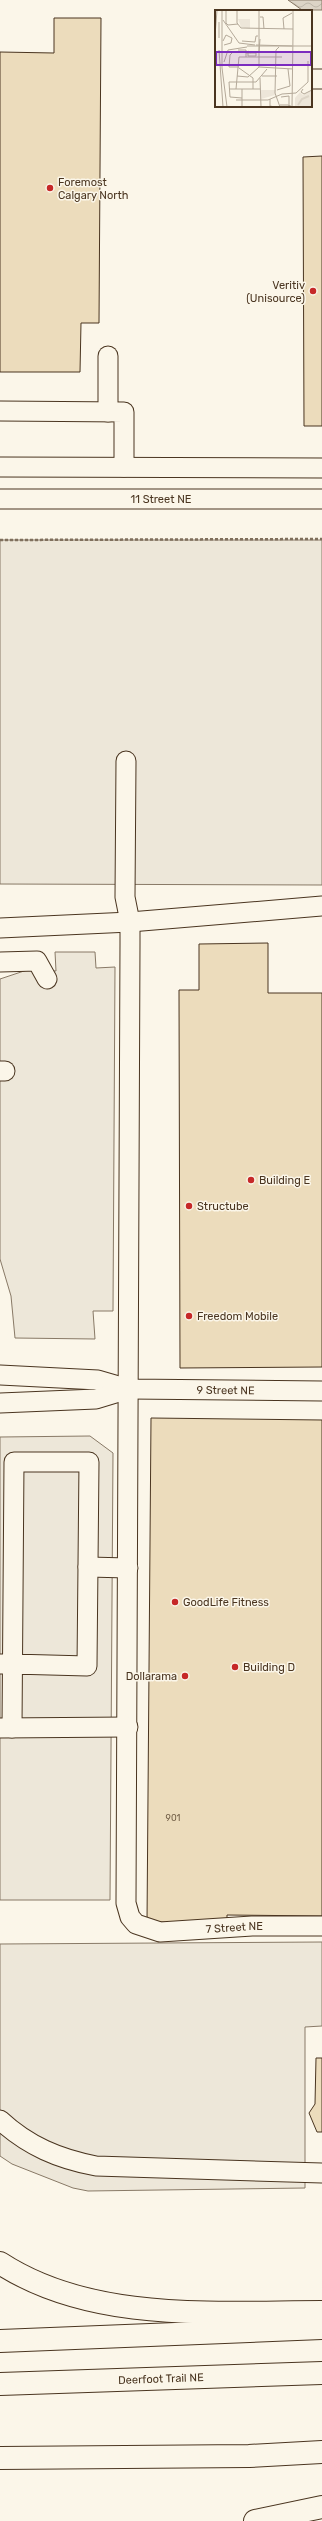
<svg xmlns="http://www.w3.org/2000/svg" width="322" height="2521" viewBox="0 0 322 2521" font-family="Rubik,sans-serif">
<defs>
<pattern id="water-waves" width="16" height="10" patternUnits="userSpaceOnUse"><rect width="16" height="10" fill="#dcd4c6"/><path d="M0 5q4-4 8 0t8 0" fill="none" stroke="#beb7aa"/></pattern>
</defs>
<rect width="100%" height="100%" fill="#fbf6e9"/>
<g fill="#ede7d9" stroke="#887966">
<path d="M0 540H322V885L0 884Z"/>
<path d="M55 952H95L96 968 115 967 113 1311H93L95 1339 15 1338 11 1296 0 1259V979L30 969 56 971Z"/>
<path d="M90 1436 113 1453 110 1900H0V1437Z"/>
<path d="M322 1942V2026L305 2027V2188L88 2191 73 2188 12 2164 0 2156V1944Z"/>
</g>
<path fill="url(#water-waves)" stroke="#887966" d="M288 0H322V10H302Z"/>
<g fill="#ecdcbc" stroke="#4a3520">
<path d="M54 18H101L99 323H81L80 372H0V52L54 53Z"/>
<path d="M322 156V426H304L303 157Z"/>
<path d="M268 943V993H322V1367L180 1368 179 990H199V944Z"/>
<path d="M151 1418 322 1420V1916L227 1915V1923L147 1922Z"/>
<path d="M316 2058H322V2132H317L309 2113 315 2104Z"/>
</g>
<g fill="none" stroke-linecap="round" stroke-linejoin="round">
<g stroke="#4a3520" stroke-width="21">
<g id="minor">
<path d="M311 79H322"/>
<path d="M108 356V412"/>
<path d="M0 411 124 412V467"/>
<path d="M0 467 322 468"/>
<path id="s1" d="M0 499H322"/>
<path id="s2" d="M126 761 125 897 130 922V943L126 1903 130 1917 136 1924 160 1932 252 1926H322"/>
<path d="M0 928 130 922 322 906"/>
<path d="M0 962 37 961 47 979"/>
<path d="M0 1071H5"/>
<path id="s3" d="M0 1375 98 1380 129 1389 322 1391"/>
<path d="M0 1403 96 1399 129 1389"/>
<path d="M88 1567 128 1568"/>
<path d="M0 1664H12L87 1666 89 1462H14L12 1728"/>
<path d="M0 1728 128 1727"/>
<path d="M0 2120C28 2146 59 2159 96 2166L322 2173"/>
</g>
</g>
<g stroke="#4a3520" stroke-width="24">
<g id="highway">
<path d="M0 2263C92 2323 216 2312 322 2312"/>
<path d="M0 2341 322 2328"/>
<path id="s4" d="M0 2384 322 2373"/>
<path d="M0 2458 249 2456 322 2452"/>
<path d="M255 2521 322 2507"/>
</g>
</g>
<path stroke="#7f6f5c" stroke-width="2.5" stroke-dasharray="3 2" stroke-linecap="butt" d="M0 540 322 539"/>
<use href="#minor" stroke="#fbf6e9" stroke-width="19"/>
<use href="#highway" stroke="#fbf6e9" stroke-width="22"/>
</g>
<g fill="#c62828" stroke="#fbf6e9" stroke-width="1.5">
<circle cx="50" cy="188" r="4"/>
<circle cx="313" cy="291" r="4"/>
<circle cx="251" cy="1180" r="4"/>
<circle cx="189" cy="1206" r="4"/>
<circle cx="189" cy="1316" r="4"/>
<circle cx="175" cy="1602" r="4"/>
<circle cx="235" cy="1667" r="4"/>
<circle cx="185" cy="1676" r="4"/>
</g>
<g text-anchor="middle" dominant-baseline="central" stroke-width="3" stroke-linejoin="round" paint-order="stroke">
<g font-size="9" fill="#725f47">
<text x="173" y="1818">901</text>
</g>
<g font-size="11" fill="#4a3520" stroke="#fbf6e9" text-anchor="start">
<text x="58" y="182">Foremost<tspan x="58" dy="13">Calgary North</tspan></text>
<text x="305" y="285" text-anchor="end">Veritiv<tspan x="305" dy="13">(Unisource)</tspan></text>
<text x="259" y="1180">Building E</text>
<text x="197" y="1206">Structube</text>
<text x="197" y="1316">Freedom Mobile</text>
<text x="183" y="1602">GoodLife Fitness</text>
<text x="243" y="1667">Building D</text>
<text x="177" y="1676" text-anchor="end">Dollarama</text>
</g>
<g font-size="11" fill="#4a3520" stroke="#fbf6e9">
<text stroke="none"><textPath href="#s1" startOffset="161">11 Street NE</textPath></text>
<text stroke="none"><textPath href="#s3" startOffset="227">9 Street NE</textPath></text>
<text stroke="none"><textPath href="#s2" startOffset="1266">7 Street NE</textPath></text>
<text stroke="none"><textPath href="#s4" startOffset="161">Deerfoot Trail NE</textPath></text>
</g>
</g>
<g transform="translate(215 10)">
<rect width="97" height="97" fill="#fbf6e9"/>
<path d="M23 9H35V19L26 17ZM46 80H61L60 85 46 89ZM97 80V97H80V88L85 82 88 85Z" fill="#ede6d9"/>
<path fill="none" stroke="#dcd4c6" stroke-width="2" d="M83 95 87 89 94 86"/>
<path fill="none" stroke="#b4a999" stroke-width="1" d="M7 0V58L12 97M11 0V13L13 15 23 14M22 0V13L26 18 78 19M45 7H48L49 19M8 10 24 33 40 35M69 19 68 8 77 3M78 25V0M0 26 2 0M4 28V12M8 31 11 25 17 28 16 33 9 35M27 31 40 32 41 26H43M41 35 77 36M32 36H97M64 37 61 40 60 83 65 97M4 40 8 97M23 40H31V47M19 41 15 45 14 57H24M44 42 45 29M31 43H41V46H33V41L36 43M0 44 2 56M9 52 13 40 32 37M44 57V0M44 57 78 59M24 58 38 68V79M22 66 33 67 44 57M47 66H62M45 68 46 97M14 79H45M21 79 24 47H67M27 79V97M88 79 86 82 89 84 97 80M62 80 75 76 73 59M81 83 93 72V51M66 87 74 86V94M27 88 15 87 14 72H41L52 59M55 89V96L60 97M21 90H53L67 84 81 83M65 95H75V96L73 95M77 97 78 25"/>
<path fill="#7b2cbf" fill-opacity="0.15" stroke="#7b2cbf" stroke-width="2" d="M1 42H96V55H1Z"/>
<rect width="97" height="97" fill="none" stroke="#4a3520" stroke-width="2"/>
</g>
</svg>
